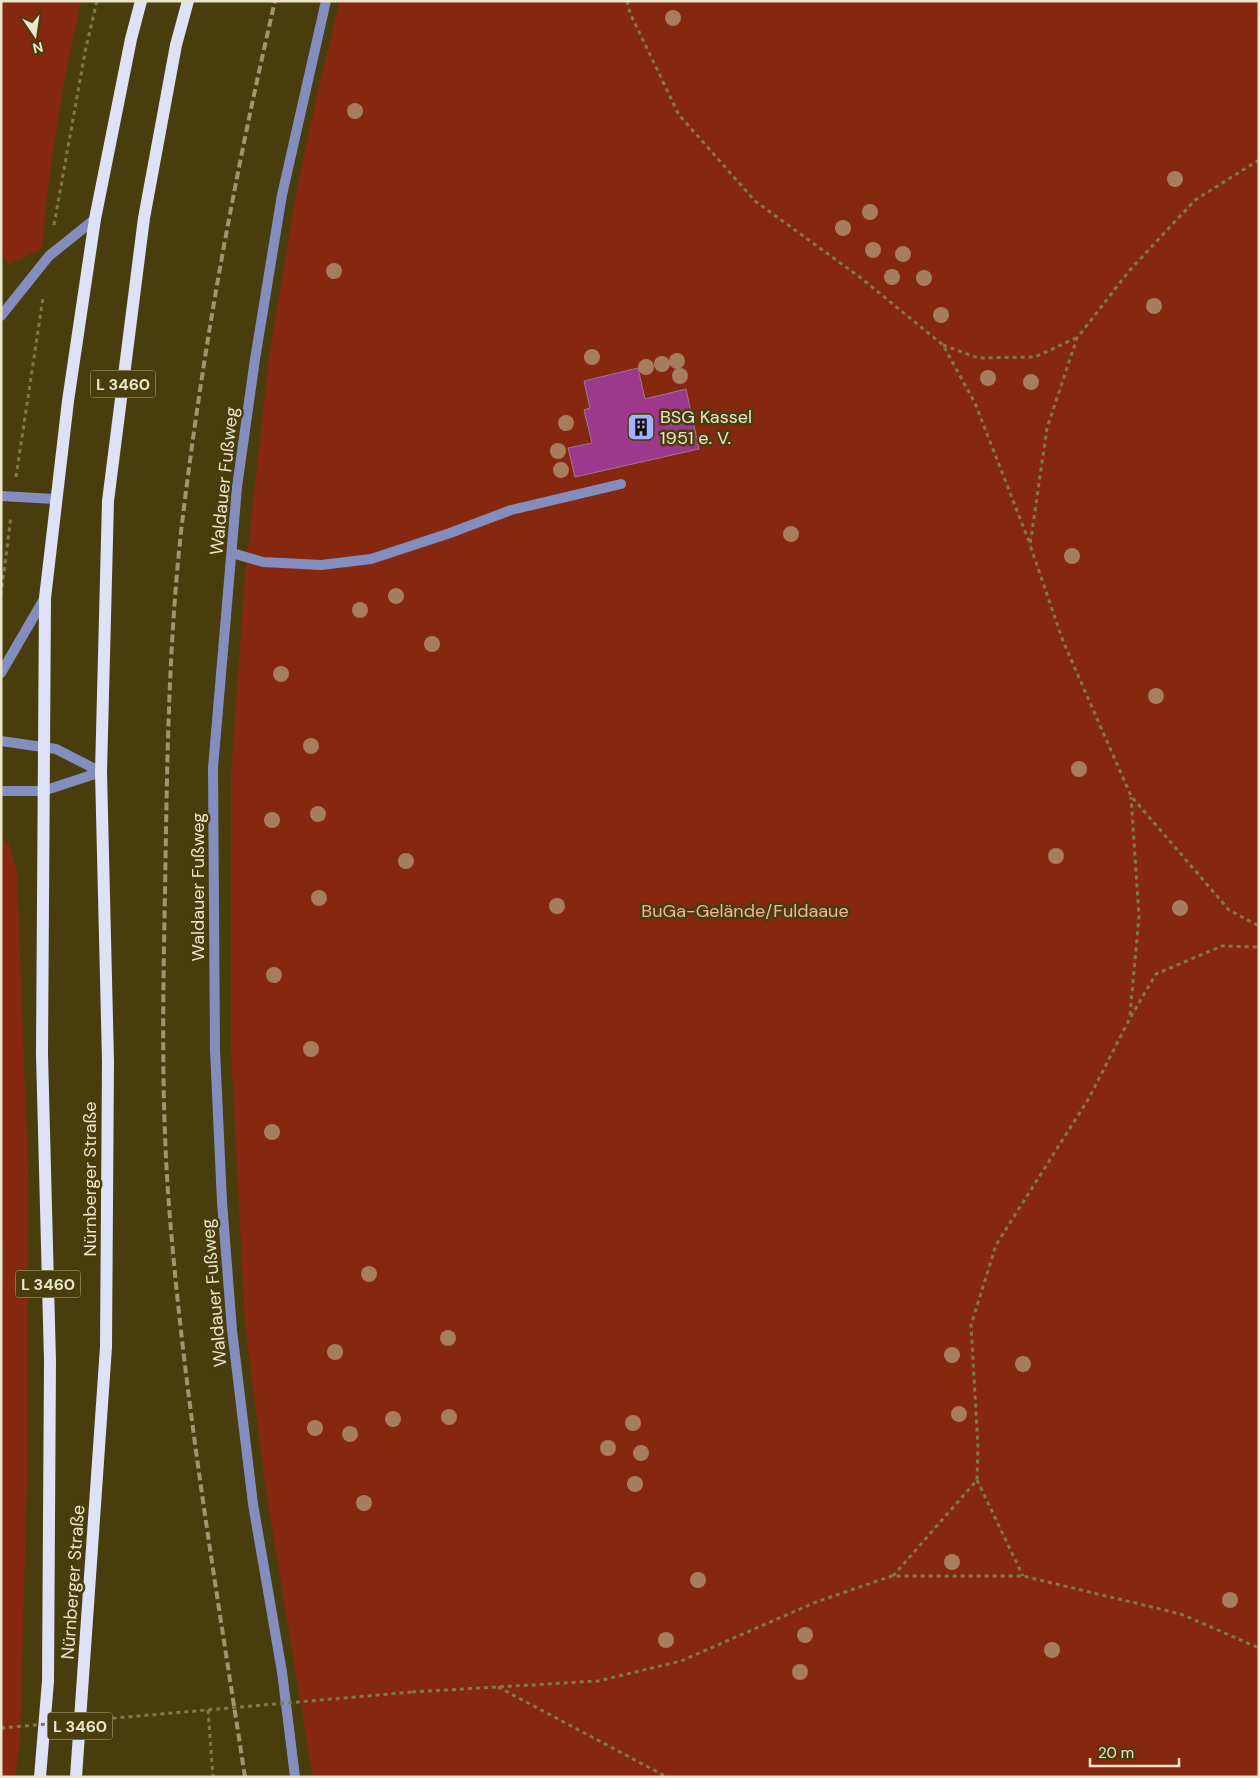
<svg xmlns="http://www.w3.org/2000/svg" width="1260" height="1778" viewBox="0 0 1260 1778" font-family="'DM Sans',sans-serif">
<rect width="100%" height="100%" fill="#493d0d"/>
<g fill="#86270f">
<path d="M1 1H81C62 82 49 165 42 248L8 265 1 250Z"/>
<path d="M340 1H1259V1777H313L267 1498 245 1325 231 1048V773L245 576 269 357 296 194 319 85Z"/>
<path d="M1 838 9 844 17 873 28 1171 27 1480 20 1740 15 1777H1Z"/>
</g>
<path fill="#9d388c" stroke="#9f7796" d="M638 368 645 399 686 389 699 449 575 477 568 448 592 443 584 410 590 408 584 381Z"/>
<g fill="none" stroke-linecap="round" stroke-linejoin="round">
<g stroke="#827850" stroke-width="3" stroke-dasharray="4 4" stroke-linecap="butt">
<path d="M627 1 630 13 679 115 755 201 861 278 943 345 975 403 1030 544"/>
<path d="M1259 160 1195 200 1129 271 1077 338 1047 428 1030 545 1063 641 1131 796 1229 910 1259 926"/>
<path d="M54 225 86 47 97 1"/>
<path d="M943 345 978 358 1035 357 1076 338"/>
<path d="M16 477 43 298"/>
<path d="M1 595 11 516"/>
<path d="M1130 1015 1139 916 1131 797"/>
<path d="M1 1241V1283"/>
<path d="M977 1480 1023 1576"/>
<path d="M893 1576 977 1480 978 1447 971 1325 996 1245 1089 1098 1130 1018 1156 974 1222 946 1259 947"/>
<path d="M498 1687 667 1777"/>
<path d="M412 1692 598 1681 681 1661 816 1602 892 1576H1023L1181 1614 1259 1648"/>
<path d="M208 1710 213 1777"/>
</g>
<g stroke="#838ebf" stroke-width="10">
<path d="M1 316 49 256 95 219"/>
<path d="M1 496 55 499"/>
<path d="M232 553 263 562 321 565 371 559 450 533 511 510 621 484"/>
</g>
<g stroke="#838ebf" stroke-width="10">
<path d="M1 673 44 599"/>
<path d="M1 741 56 749 101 772"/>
<path d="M1 791H43L101 772"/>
<path d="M295 1777 282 1672 253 1504 232 1330 222 1202 215 1050 213 768 237 487 255 359 282 195 326 1"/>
</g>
<g stroke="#dde2f6" stroke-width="12">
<path d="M40 1777 48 1681 50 1361 42 1054 45 598 68 401 95 219 131 39 141 1"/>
<path d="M76 1777 106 1347 108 1061 101 772 108 501 144 218 176 45 188 1"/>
</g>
<path stroke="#9e9571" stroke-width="4" stroke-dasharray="8 4" stroke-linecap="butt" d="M245 1777C216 1587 184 1398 169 1206 161 1101 163 997 165 892 167 772 168 652 181 532 202 353 234 177 275 1"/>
<path stroke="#827850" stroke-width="3" stroke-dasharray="4 4" stroke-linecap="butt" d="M1 1728 412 1692"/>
</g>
<g fill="#a67e5f">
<circle cx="673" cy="18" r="8"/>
<circle cx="355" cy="111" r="8"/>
<circle cx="1175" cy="179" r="8"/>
<circle cx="870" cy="212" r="8"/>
<circle cx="843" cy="228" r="8"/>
<circle cx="873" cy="250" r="8"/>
<circle cx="903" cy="254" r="8"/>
<circle cx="334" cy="271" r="8"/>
<circle cx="892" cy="277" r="8"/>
<circle cx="924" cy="278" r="8"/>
<circle cx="1154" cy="306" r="8"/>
<circle cx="941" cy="315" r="8"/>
<circle cx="592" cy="357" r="8"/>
<circle cx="677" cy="361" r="8"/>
<circle cx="662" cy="364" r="8"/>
<circle cx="646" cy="367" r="8"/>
<circle cx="680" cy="376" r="8"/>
<circle cx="988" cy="378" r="8"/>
<circle cx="1031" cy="382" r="8"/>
<circle cx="566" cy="423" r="8"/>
<circle cx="558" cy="451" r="8"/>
<circle cx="561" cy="470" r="8"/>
<circle cx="791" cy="534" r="8"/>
<circle cx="1072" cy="556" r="8"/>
<circle cx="396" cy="596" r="8"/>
<circle cx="360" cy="610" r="8"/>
<circle cx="432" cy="644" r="8"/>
<circle cx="281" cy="674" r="8"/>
<circle cx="1156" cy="696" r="8"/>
<circle cx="311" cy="746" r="8"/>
<circle cx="1079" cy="769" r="8"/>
<circle cx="318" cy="814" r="8"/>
<circle cx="272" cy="820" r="8"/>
<circle cx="1056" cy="856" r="8"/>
<circle cx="406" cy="861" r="8"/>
<circle cx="319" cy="898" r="8"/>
<circle cx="557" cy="906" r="8"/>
<circle cx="1180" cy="908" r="8"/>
<circle cx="274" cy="975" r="8"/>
<circle cx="311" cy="1049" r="8"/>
<circle cx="272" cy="1132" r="8"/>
<circle cx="369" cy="1274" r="8"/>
<circle cx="448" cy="1338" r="8"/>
<circle cx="335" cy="1352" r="8"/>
<circle cx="952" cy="1355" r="8"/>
<circle cx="1023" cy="1364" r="8"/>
<circle cx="959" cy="1414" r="8"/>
<circle cx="449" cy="1417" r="8"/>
<circle cx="393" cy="1419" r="8"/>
<circle cx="633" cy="1423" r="8"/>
<circle cx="315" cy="1428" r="8"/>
<circle cx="350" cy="1434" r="8"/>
<circle cx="608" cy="1448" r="8"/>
<circle cx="641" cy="1453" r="8"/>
<circle cx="635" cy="1484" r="8"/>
<circle cx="364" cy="1503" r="8"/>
<circle cx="952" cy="1562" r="8"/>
<circle cx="698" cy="1580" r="8"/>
<circle cx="1230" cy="1600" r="8"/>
<circle cx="805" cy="1635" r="8"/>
<circle cx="666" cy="1640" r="8"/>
<circle cx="1052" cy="1650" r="8"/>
<circle cx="800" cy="1672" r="8"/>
</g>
<defs>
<g id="building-square" transform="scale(1.4375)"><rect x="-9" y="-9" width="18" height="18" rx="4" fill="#a3b2fd" stroke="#493d0d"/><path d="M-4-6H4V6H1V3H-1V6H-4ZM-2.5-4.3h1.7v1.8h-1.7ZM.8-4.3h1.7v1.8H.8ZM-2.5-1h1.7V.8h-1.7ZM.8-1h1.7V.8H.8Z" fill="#111"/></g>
</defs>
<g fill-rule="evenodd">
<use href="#building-square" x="641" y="427"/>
</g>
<g text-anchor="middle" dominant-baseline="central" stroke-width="5" stroke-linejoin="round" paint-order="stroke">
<g fill="#493d0d" stroke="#bab393" stroke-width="1">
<rect x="90.5" y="370.5" width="65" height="27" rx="4"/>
<rect x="15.5" y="1270.5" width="65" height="27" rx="4"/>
<rect x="47.5" y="1712.5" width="65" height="27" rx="4"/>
</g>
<g font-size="16" font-weight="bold" fill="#ebe5cc">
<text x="123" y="384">L 3460</text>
<text x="48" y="1284">L 3460</text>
<text x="80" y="1726">L 3460</text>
</g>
<g font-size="18" fill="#ebe5cc" stroke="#493d0d" text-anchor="start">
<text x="660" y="417">BSG Kassel<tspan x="660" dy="21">1951 e. V.</tspan></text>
</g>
<g font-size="18" fill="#ebe5cc" stroke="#493d0d">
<text transform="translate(224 481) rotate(-84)">Waldauer Fußweg</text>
<text transform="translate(198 887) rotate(-90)">Waldauer Fußweg</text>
<text transform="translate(90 1179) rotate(-90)">Nürnberger Straße</text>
<text transform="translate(214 1293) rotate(-95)">Waldauer Fußweg</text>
<text transform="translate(73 1582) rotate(-86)">Nürnberger Straße</text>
</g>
<g font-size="18" fill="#f2b3a2" stroke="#493d0d">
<text x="745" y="911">BuGa-Gelände/Fuldaaue</text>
</g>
</g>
<rect width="1260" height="1778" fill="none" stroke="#ebe5cc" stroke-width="5"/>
<g transform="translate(35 35) rotate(167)" stroke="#493d0d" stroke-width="4" paint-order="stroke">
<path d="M0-4L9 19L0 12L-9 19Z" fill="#ebe5cc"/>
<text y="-8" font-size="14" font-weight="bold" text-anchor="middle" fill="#ebe5cc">N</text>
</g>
<path d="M1090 1758v8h89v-8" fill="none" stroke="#ebe5cc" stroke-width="2.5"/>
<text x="1098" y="1758" font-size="15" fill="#ebe5cc" stroke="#493d0d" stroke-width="4" paint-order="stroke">20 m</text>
</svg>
